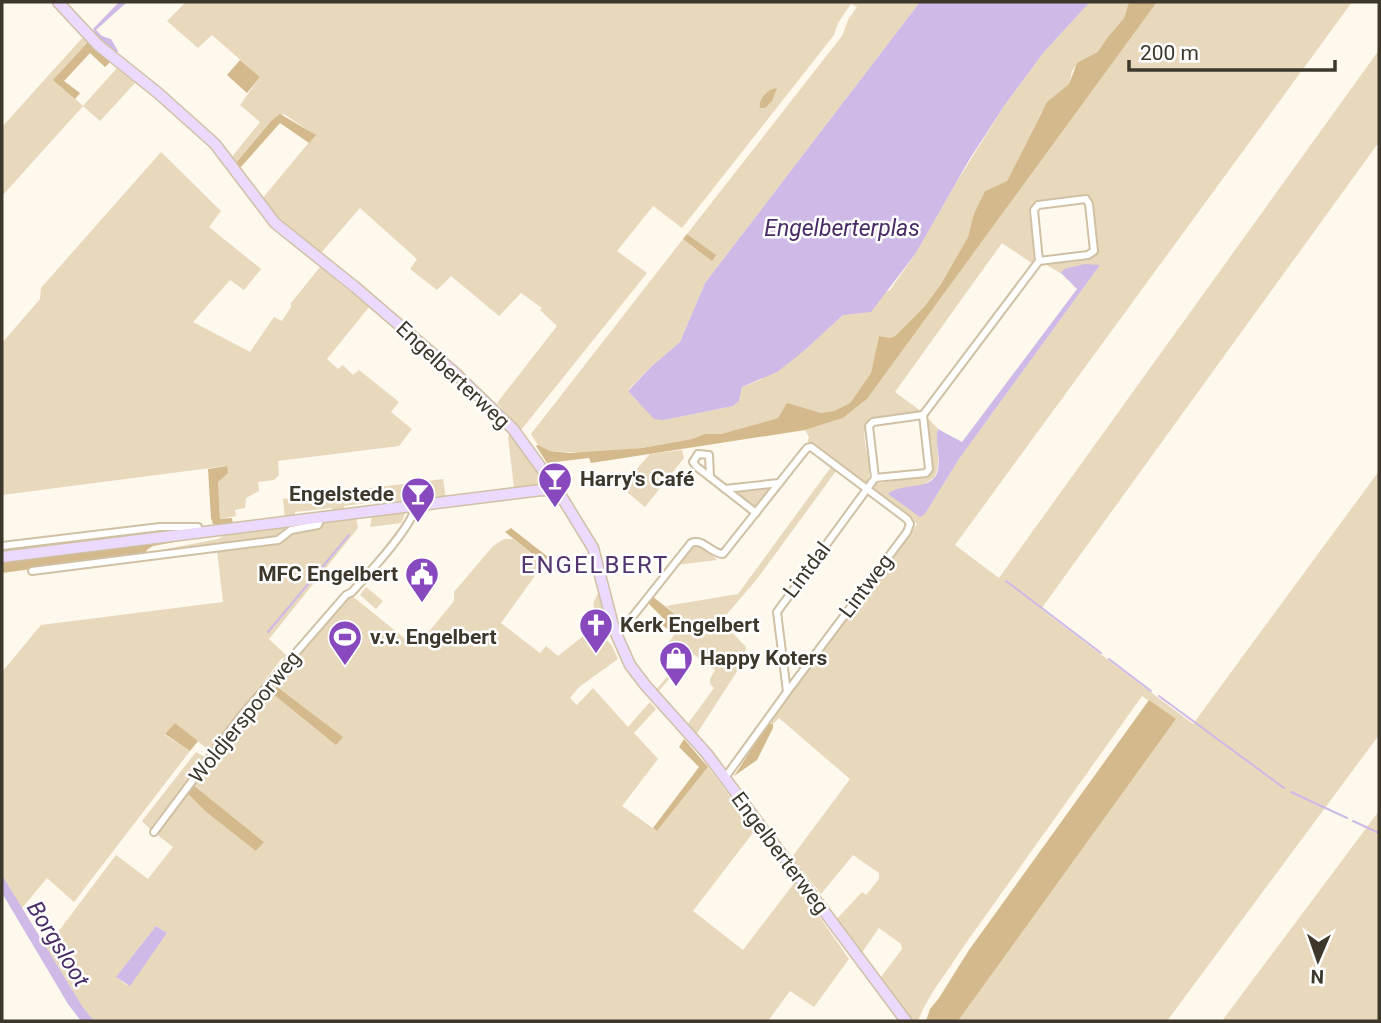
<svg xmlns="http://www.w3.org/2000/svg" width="1381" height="1023" viewBox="0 0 1381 1023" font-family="Roboto,sans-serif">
<rect width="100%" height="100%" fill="#fef8ed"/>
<g fill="#e8d8bc" fill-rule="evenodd">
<path d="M186 2H920L705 283 680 342 652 366 628 390 636 400 664 420 733 406 739 401 742 387 760 380 805 350 843 315 890 290 916 253 953 188 1004 106 1044 52 1090 2H1129L1124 18 1107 38 1098 53 1078 63 1072 71 1069 84 1051 99 1041 113 1007 181 985 191 968 237 941 284 924 307 895 336 890 338 879 336 871 373 850 403 834 411 821 413 787 404 778 418 721 434H705L692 439 642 448 586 453 550 451 538 445 531 434 683 239 712 260 715 255 687 234 842 36 849 18 857 7 851 4 838 23 834 35 682 228 653 206 617 251 647 273 521 430 497 403 557 326 540 310 542 308 521 293 499 316 451 276 437 290 410 269 417 259 360 208 320 254 293 233 262 199 315 135 284 114 271 121 236 163 231 158 260 122 240 105 260 77 212 35 198 48 167 21Z"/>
<path d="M1157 2H1352L955 545 999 578 1379 50V142L1041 609 1193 724 1379 471V735L1167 1021H958L1176 719 1142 696 961 950C947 973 927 996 918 1021H913L881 977 902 949 901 944 879 928 861 954 837 919 862 892 866 895 879 879V873L853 855 821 894 792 857 850 779 779 718 773 724 769 723C815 654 870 592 917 524L874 491 875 484 926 475V416L938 429C934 446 943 462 934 478L924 484 925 514 959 459 1100 265 1062 274 1045 264C1061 262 1090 265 1096 249L1089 196 1032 205 1029 211 1036 261 1033 264 1002 243 895 392 922 412 870 419C855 436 876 463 867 482L863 484 807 444 809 437 805 430 843 418 867 399Z"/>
<path d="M84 36 89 41 54 80 83 106 117 68 135 83 100 121 83 106 2 196V127Z"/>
<path d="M161 152 221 211 209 227 261 269 244 290 230 280 193 322 250 352 274 317 282 321 291 307V303L320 267 369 307 327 359 338 369 343 365 353 375 359 370 399 402 391 412 412 429 399 446 278 461 279 475 274 480 258 482 259 491 246 498 245 508 235 510 236 516 220 519 218 482 227 473 226 466 2 495V343L40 299 41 288Z"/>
<path d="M510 434 540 473 541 481 537 486 514 488 508 437Z"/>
<path d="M682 450 684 458 645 507 621 487 650 454Z"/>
<path d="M831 467 836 471 757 579 721 621 746 647 745 659 696 735 687 725 714 688 710 684V679L715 670 692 653 656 694 654 692 684 657 669 642 684 621 666 606 738 594Z"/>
<path d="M443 479 446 499 440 500 439 496 391 502V505L376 507 375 502 344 506V510L333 511 332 508 295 512V518L285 519 283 499Z"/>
<path d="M772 487 755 509 734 491Z"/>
<path d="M406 511 401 523 370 527 372 515Z"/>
<path d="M356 517 358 528 269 639 288 657 282 658 210 751 175 723 165 735 190 751 74 902 47 878 22 908 2 875V672L41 625 223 602 217 550 283 542 292 533 317 528 329 520Z"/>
<path d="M295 524 271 539 154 553 156 551 218 539 229 532Z"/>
<path d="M504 539H513L544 563 501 623 540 653 546 646 558 656 596 626 612 646 618 659 579 687 570 698 577 705 593 688 628 727 650 702 656 709 634 733 658 759 622 806 657 831 708 767 755 830 693 911 743 950 795 882 849 959 814 1007 790 991 768 1021H94L82 1006 46 948 116 855 148 879 173 847 155 833 186 792 205 811 257 851 263 841 192 784 267 689 351 595 414 646 421 638 423 639 454 601V592L493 546ZM156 926 167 933 130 985H127L116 977Z"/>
<path d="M694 546 702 547 717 560 676 565Z"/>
<path d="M366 587 383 601 376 609 360 595Z"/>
<path d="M601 591 610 626H608C593 618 588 602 601 591Z"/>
<path d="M196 752 205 757 150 829 142 821Z"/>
<path d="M1379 811V1021H1222Z"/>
</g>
<g fill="#d3b98b">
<path d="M1129 2H1157L867 399 843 418 805 430 591 463 589 458 547 463 536 446 538 445 550 451 570 453 642 448 692 439 705 434H721L778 418 787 403 821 413 834 411 850 403 871 373 879 336 890 338 895 336 924 307 941 284 968 237 974 214 985 191 1007 181 1047 102 1069 84 1077 63 1098 52 1107 38 1124 18Z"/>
<path d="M89 41 110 62 105 67 90 53 64 81 80 93 75 99 53 80Z"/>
<path d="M240 60 260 77 247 93 227 75Z"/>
<path d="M777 88 772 101 765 108H760C758 99 768 89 777 88Z"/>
<path d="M280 114 316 135 309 143 280 123 240 168 236 163 271 121Z"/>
<path d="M687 234 716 255 712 261 683 239Z"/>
<path d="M227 466 228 473 218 482 220 519 232 518 233 525 221 526 213 524 211 518 208 469Z"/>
<path d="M511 528 548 557 544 563 505 532Z"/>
<path d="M161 529H191L2 554V548Z"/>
<path d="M218 534 153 546 148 549 144 554 2 573V561Z"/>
<path d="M653 597 684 621 675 635 661 624 664 619 648 603Z"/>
<path d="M277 687 343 737 336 745 272 693Z"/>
<path d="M1149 700 1176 719 958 1021H926L930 1009 939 998 969 950Z"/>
<path d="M175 723 198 741 190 751 165 734Z"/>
<path d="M768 724H773V728L757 760 734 776Z"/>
<path d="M684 739 708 767 657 831 653 828 699 767 679 747Z"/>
<path d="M192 784 264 842 256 851 205 811 186 792Z"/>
</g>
<g fill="#ceb9e7">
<path d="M119 2H127L96 30 102 36 111 39 118 51 117 53 97 36 93 29Z"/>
<path d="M920 2H1090L1044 52 1004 106 969 160 916 253 871 312 843 315 805 350 777 372 742 387 739 401 733 406 664 420 654 419 628 391 652 366 680 342 705 283Z"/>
<path d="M1085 264 1100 265 959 459 925 514 920 517 888 494C901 482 931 491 937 473 942 459 934 443 938 429L962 442 1077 289 1061 273 1064 269Z"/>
<path d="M2 875 82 1006 94 1021H81L68 1004 2 893Z"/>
<path d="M156 926 167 933 130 986 116 977Z"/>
</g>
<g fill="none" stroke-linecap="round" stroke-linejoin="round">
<g stroke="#ceb9e7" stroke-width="2">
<path d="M1006 581 1101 653"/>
<path d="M268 632 349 535"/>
<path d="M1109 659 1151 691"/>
<path d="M1159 696 1284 788"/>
<path d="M1291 792 1347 818"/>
<path d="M1353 821 1379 833"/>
</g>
<g stroke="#d0c1a5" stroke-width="10">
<g id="street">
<path d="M710 477 709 455 698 454 693 462 697 467 756 513"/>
<path d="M875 478 926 473 929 469 923 415"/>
<path d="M725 489 779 483"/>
<path d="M2 546 160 527H198L199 533"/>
<path d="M32 571 278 540 291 530 318 525 321 518"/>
<path d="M616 633 622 630 691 543C704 538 711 554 723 554L807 448 811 447 907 519 910 524 907 532 787 692"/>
<path d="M724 779 787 692 777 612 875 478 869 426 873 422 923 415 1039 261 1034 210 1038 205 1086 199 1089 204 1094 251 1088 255 1039 261"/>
<path d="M154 832 241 716 346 595 352 592C367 575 413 526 415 507"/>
</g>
</g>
<g stroke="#d0c1a5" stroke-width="13">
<g id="secondary">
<path d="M58 2 98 45 158 93 215 144 275 223 355 287 454 372 513 429 558 491 593 548 614 629 630 665 646 686 707 754 906 1021"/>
<path d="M2 557 541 490 558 491"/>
</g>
</g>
<use href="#street" stroke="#fff" stroke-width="6"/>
<use href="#secondary" stroke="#ecdafe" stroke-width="10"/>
</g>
<defs>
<g id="bar-pin" transform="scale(1.75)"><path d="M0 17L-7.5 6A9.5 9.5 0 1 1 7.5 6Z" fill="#8849be" stroke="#fff"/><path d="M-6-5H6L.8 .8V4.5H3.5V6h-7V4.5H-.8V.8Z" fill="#fff"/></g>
<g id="civic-pin" transform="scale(1.75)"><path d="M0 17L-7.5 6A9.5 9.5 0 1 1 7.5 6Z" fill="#8849be" stroke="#fff"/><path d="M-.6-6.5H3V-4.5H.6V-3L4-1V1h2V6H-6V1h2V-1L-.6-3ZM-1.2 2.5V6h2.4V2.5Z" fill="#fff"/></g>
<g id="church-pin" transform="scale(1.75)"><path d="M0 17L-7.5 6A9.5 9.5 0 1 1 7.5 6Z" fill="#8849be" stroke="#fff"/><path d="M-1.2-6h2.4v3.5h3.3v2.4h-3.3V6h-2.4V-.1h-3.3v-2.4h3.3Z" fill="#fff"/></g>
<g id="stadium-pin" transform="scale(1.75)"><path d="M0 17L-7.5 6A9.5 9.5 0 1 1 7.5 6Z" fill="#8849be" stroke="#fff"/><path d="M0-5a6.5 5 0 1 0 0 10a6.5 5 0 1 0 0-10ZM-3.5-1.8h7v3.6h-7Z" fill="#fff"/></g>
<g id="shop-pin" transform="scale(1.75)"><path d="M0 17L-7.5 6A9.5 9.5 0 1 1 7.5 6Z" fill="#8849be" stroke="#fff"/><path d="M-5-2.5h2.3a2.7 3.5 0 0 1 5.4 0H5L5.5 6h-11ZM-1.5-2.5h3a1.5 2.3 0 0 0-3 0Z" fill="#fff"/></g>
</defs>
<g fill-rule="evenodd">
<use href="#bar-pin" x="555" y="479"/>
<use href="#bar-pin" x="418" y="494"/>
<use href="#civic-pin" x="422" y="574"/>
<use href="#church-pin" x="596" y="625"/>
<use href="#stadium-pin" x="345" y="637"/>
<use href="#shop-pin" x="676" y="658"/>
</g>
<g text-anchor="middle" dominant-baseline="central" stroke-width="5" stroke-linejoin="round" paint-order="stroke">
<g font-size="21" fill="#3d372c" stroke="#fff">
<text transform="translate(453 375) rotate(43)">Engelberterweg</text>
<text transform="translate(807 570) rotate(-53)">Lintdal</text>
<text transform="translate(866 586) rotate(-53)">Lintweg</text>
<text transform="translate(245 717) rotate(-51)">Woldjerspoorweg</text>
<text transform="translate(780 853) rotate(53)">Engelberterweg</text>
</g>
<g font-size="21" font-weight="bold" fill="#3d372c" stroke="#fff" text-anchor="start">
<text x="580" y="479">Harry's Café</text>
<text x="394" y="494" text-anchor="end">Engelstede</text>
<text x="398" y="574" text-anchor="end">MFC Engelbert</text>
<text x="620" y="625">Kerk Engelbert</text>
<text x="370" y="637">v.v. Engelbert</text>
<text x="700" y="658">Happy Koters</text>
</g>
<g font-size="23" font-style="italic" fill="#4a2d66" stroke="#fff">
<text x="842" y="228">Engelberterplas</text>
<text transform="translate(58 944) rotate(58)">Borgsloot</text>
</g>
<g font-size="24" letter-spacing="2" fill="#52346f" stroke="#fff">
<text x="595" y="565">ENGELBERT</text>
</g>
</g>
<rect width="1381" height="1023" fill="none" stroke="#3d372c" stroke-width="7"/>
<g transform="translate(1318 960) rotate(182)" stroke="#ffffff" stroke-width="5" paint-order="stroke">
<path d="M0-5L12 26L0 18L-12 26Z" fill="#3d372c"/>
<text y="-10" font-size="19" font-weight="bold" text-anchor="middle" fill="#3d372c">N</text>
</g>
<path d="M1129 60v10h206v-10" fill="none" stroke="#3d372c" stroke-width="3.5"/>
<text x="1140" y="60" font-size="21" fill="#3d372c" stroke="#ffffff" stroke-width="5" paint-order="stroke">200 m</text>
</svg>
